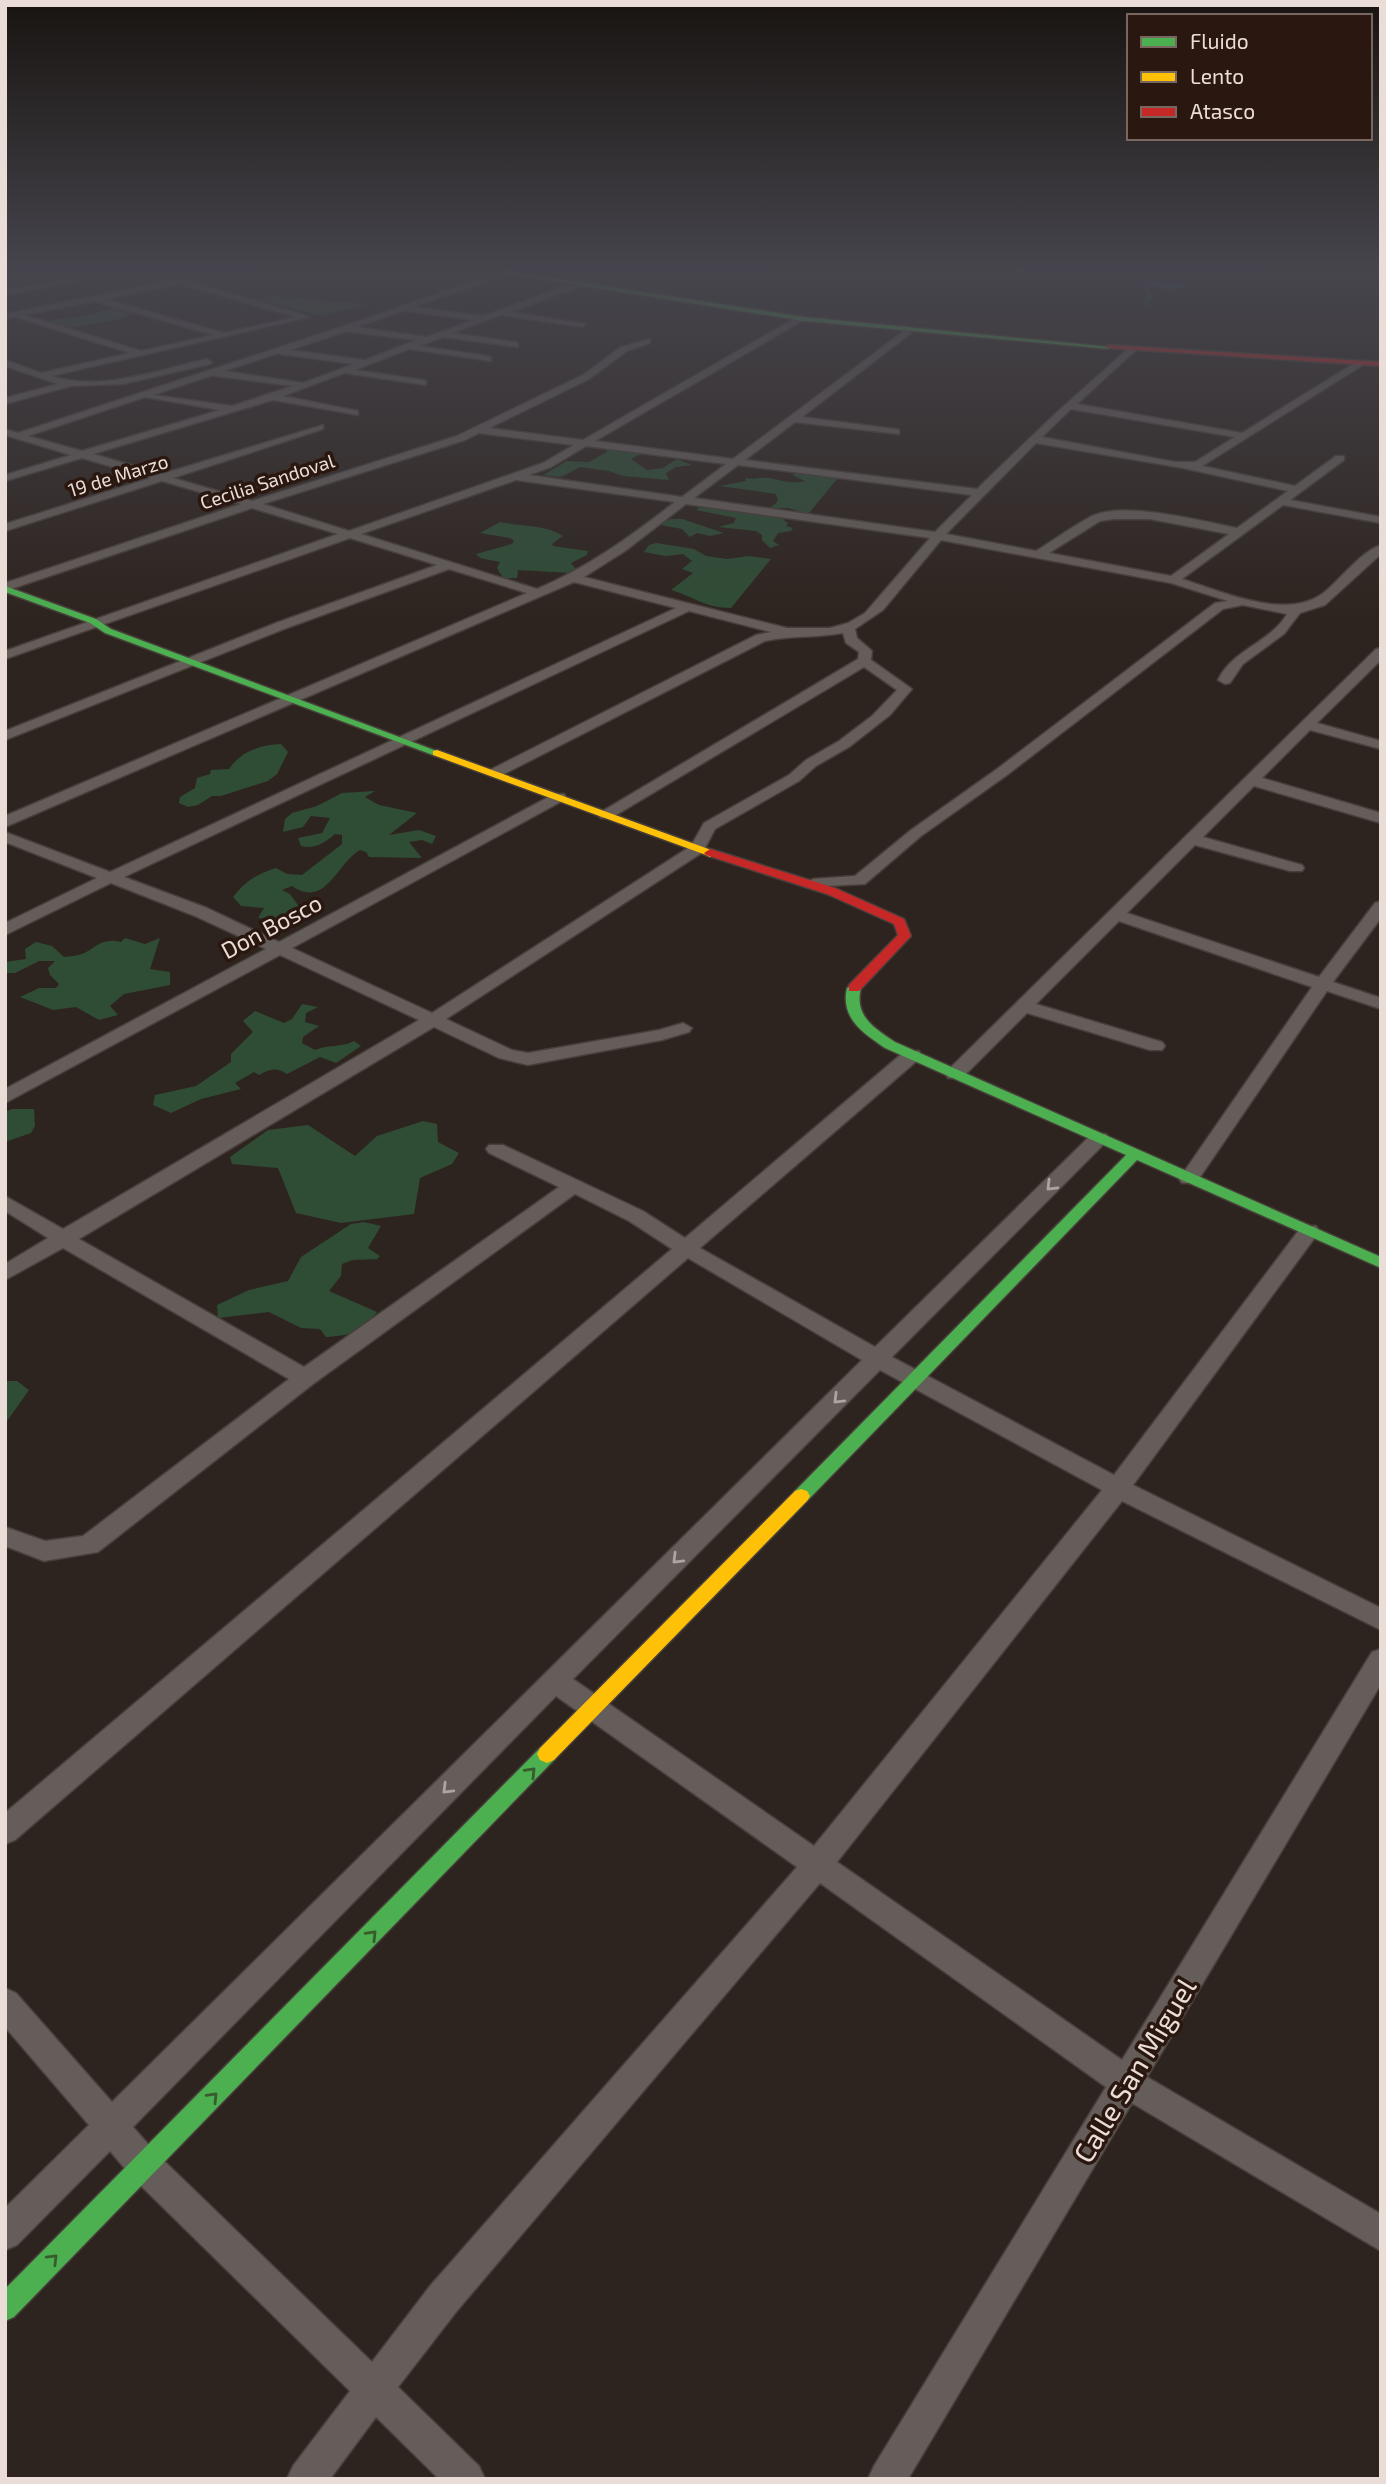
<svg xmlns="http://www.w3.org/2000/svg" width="1386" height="2484" viewBox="0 0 1386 2484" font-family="'Exo 2',sans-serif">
<rect width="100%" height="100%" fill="#2e241f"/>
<g fill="#2f4c35">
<path d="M271 296 367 304 322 316 257 300Z"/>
<path d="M114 308 137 312 119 319 64 329 44 321 85 316Z"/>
<path d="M607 448 624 449 626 453H644L631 459 647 470 663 468 677 459 692 465 676 467 666 473 669 480 623 476 609 471 580 467 561 477 543 475 567 461 589 462 607 452Z"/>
<path d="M796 473 838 478 808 514 788 508H770L778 501 776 494 720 486 746 481V478C754 480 762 477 770 478 783 481 791 484 805 481L792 475Z"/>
<path d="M702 505 785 516 783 520 788 523 786 526 793 528 791 531 778 533 773 541 779 545 770 548 762 540V535L756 531 718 527 734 523 736 518 696 510Z"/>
<path d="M670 519H682L724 533 710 536 697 533 690 537 682 529 661 525 663 522Z"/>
<path d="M500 522C521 527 545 524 563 536L552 544 553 546 588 551 587 555 571 563 576 569 572 573 518 570 517 578H503L497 568 500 562 480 558 476 554 512 544 514 541 510 538 480 533Z"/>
<path d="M656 543 694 549 706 556 727 559 749 556 771 559 731 608C705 608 695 597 671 590L693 573 682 569 692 561 683 554 666 556 644 552 649 545Z"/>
<path d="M281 744 288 752 277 774 268 781 221 796H212L198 805 188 807 179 803 180 797 195 788 197 778 210 774 211 770 229 769C241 751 260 745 281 744Z"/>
<path d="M375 791 365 797 379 805 417 813 389 835 419 830 436 836 432 844 422 840 409 842 422 858 369 857 366 852 360 850C336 864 326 909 292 886L282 890 290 894 298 905 297 915 284 921 258 918 264 908 241 906 233 897C246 881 255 875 276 868L287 874 302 875 342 844V835L335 834C326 842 314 850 301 846L298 838 322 833 330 818 311 816 303 827 283 832 285 819 292 813 317 806 342 793Z"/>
<path d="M125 938 145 944 160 938 150 969 170 972V985L124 994 110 1006 118 1015 99 1020 76 1007 53 1010 20 997 39 988H56L59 984 50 975 48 968 55 961H39L15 973H5V962L26 959 25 949 36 942 52 946 64 957C69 956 76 956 82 954 95 949 101 937 121 942Z"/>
<path d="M302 1004 318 1007 306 1013 305 1022 319 1026 303 1037 302 1043 315 1050C330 1044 340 1048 354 1041L361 1046 336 1063 320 1057 287 1074C277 1067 269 1069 259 1075L254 1072 235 1083 241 1089 201 1099 171 1113 153 1105 155 1095 196 1086 231 1062V1054L253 1032 243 1021 255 1011 284 1023 292 1019Z"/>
<path d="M12 1109H34L35 1126 31 1133 5 1142V1112Z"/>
<path d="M423 1121 437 1124 438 1142 459 1153 452 1164 420 1178 414 1214 341 1223 296 1213 278 1168 232 1164 230 1157 268 1130 308 1125 355 1156 377 1136Z"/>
<path d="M364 1222 381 1226 368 1248 380 1256 377 1259 353 1260 342 1264 341 1276 329 1291 377 1312C362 1334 351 1335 326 1337L320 1329 301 1328 269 1312 218 1318 217 1305 249 1290 288 1281 301 1257 351 1224Z"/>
<path d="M5 1381H17L29 1390 5 1424Z"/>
</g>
<path fill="#245e71" d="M1042 268 1099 273 1116 280 1146 284 1159 282 1199 286 1173 288 1175 291 1149 286 1147 290 1153 298 1144 306 1148 293 1143 289 1144 286 1092 274Z"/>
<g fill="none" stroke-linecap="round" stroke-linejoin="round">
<g stroke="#483f3b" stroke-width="3">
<g id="street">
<path d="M126 268H144L5 295V291Z"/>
<path d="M232 268H249L190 281 310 317 51 376C102 392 156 370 207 359L212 362 210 364 123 384 71 386 5 404V398L58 384 5 366V360L41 373 130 353 15 317 5 319V314ZM180 284 296 317 224 333 105 299ZM96 301 97 302 214 335 141 351 25 315Z"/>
<path d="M503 271 506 275 413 307 483 316 578 282 581 286 511 312 586 324 582 327 501 315 452 333 515 342 518 343V347L443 337 419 346 488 356 491 357V361L409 349 355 370 423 380 426 381V385L344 373 283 396 358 411V415L273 400 93 454 162 474 323 425V429L173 478 252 501 457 436 583 375 621 347 650 339V343L627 351 589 379 489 428 583 440 799 316 802 321 595 441 733 459 908 328 911 333 802 417 895 429 899 430V434L795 422 745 460 977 489 1055 414 1130 347 1137 349 1077 404 1242 433 1358 361 1366 363 1202 466 1295 486 1336 456H1344V460L1290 500 1381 517V523L1283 505 1182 579C1224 592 1290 623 1327 590 1343 576 1361 552 1381 545V554L1325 605 1300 613 1284 634 1243 664 1230 683 1225 684 1218 680C1233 649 1270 643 1287 614L1243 605 1223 609 1007 775 921 836 865 884 807 887 805 884 813 879 855 876 911 830 997 769 1215 603 1228 601 1171 583 941 540 883 610 855 629 857 638 872 651 871 660 912 689 890 715 849 747 816 766 799 781 715 829 703 852 446 1019 512 1050 528 1053 659 1030 683 1023 692 1028 689 1032 662 1040 528 1065 499 1058 434 1027 79 1239 304 1367 559 1187 489 1153 486 1149 489 1145H503L643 1211 685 1238 905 1051H919L921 1055 919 1059 700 1248 875 1347 1092 1134H1106L1109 1138 1106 1142 892 1357 1114 1475 1302 1226H1316L1319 1231 1316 1236 1133 1485 1381 1608V1630L1122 1501 837 1862 1122 2060 1372 1652 1381 1649V1684L1147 2077 1381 2214V2251L1132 2103 908 2479H868L874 2466 1106 2087 820 1883 456 2312 398 2387 479 2466 485 2479H439L376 2417 330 2479H287L293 2466 350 2391 133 2178 110 2151 17 2245 5 2250V2208L89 2125 5 2027V1988L16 1993 112 2102 862 1360 688 1258 15 1840 5 1844V1813L672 1249 629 1221 575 1194 313 1384 98 1552 44 1561 5 1546V1527L45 1541 83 1536 289 1379 63 1248 5 1280V1264L48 1238 5 1211V1196L63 1229 419 1020 280 955 5 1103V1089L266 949 195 916 111 883 5 935V923L97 878 5 842V832L110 872 676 608 574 582 5 827V816L527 593 449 569 284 629 5 740V731L276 623 437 565 350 538 5 659V651L338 534 252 508 5 591V583L241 504 162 481 5 531V524L151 478 82 458 5 481V475L71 455 5 435V429L18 433 341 327ZM403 311H405L474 320 427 337 357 327ZM347 331 350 332 417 340 365 360 290 350ZM279 353 280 354 354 364 303 383 224 371ZM213 375 216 376 293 386 232 406 153 395ZM145 397 220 410 82 451 28 436ZM1071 409 1235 437 1195 462H1175L1042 437ZM479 433 574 445 543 463 349 531 263 504 465 440ZM1036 443 1183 468 1288 491 1237 528C1201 521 1125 501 1092 516 1073 526 1054 540 1036 551L946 534ZM586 446 726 464 682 497 529 475 551 467ZM738 465 972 495 935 532 694 498ZM516 480 675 502C631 536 589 567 537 589L361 534ZM686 504 930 538 865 613 848 623 830 628H787L584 577 625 551ZM1114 519H1150L1229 534 1171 576 1049 553 1100 521ZM689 611 771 632 756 635 490 770 488 773 490 776H500L765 641C791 635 817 638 843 633L846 643 859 652 858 659 601 812 598 815 601 818H611L864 667 897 690 872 716 839 741 806 760 789 775 704 823 691 846 432 1013 292 948 564 800 566 797 564 794H554L279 942 207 908 124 877ZM880 1370 1102 1490 814 1846 573 1679ZM556 1696 797 1867 430 2286 372 2362 157 2154 133 2127Z"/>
<path d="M1381 648V660L1317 723 1381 741V749L1310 730 1262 778 1381 813V823L1254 786 1203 837 1302 865 1304 868 1302 871H1290L1195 845 1127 913 1319 977 1375 903 1381 901V918L1333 982 1381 998V1009L1327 991 1196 1183H1182L1179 1179 1312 987 1119 921 1036 1004 1162 1042 1165 1046 1162 1050H1150L1027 1013 962 1078H948L946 1074 948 1070 1376 649Z"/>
</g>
</g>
<g stroke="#483f3b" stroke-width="3">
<g id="fast">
<path d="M471 268H487L804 317 1111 347 1108 349 804 321Z"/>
<path d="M5 586 96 619 111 629 442 753 433 755 105 633 90 623 5 592Z"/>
<path d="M854 984 861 988C854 1016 874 1028 895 1042L1381 1257V1268L1137 1160 807 1501 801 1503 795 1501 792 1496 795 1491 1126 1155 885 1048C863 1033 840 1018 847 988Z"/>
<path d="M547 1745 554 1748 557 1754 554 1760 14 2317 5 2321V2289L540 1748Z"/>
</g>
</g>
<g stroke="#483f3b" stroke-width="3">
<g id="slow">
<path d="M437 750 714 851 716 853 710 857 706 855 433 755V751Z"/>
<path d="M801 1489 807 1491 810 1496 807 1501 554 1760 547 1763 540 1760 537 1754 540 1748 795 1491Z"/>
</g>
</g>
<g stroke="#483f3b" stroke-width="3">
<g id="jam">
<path d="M1108 345 1381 362V366L1106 348Z"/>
<path d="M710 849 835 888 904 919 911 936 859 991H849V985L898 935 894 924 827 894 706 855 704 853Z"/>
</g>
</g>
<use href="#street" fill="#655d59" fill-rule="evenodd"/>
<use href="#fast" fill="#4caf50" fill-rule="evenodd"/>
<use href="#slow" fill="#ffc107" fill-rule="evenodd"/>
<use href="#jam" fill="#c62828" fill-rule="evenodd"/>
</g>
<defs><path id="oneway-chevron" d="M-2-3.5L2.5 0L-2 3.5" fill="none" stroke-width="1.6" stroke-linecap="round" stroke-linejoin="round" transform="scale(1.75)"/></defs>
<g stroke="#aea39f">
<use href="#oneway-chevron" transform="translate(1051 1186) rotate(135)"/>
<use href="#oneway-chevron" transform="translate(838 1399) rotate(135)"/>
<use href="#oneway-chevron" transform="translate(677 1559) rotate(135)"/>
<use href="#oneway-chevron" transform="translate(447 1789) rotate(135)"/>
</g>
<g stroke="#395c2d">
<use href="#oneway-chevron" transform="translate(531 1772) rotate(-46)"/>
<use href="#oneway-chevron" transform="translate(372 1935) rotate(-46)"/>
<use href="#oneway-chevron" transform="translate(213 2097) rotate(-46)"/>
<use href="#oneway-chevron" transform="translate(53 2259) rotate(-45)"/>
</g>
<linearGradient id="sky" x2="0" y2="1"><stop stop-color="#191411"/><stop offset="0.44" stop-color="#46454d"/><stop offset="1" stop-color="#46454d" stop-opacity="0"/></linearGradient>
<rect width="1386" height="616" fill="url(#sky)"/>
<g text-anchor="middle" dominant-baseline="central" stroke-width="7" stroke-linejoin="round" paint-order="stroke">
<g font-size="19" fill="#eaddd8" stroke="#2a1810">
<text transform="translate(118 475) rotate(-17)">19 de Marzo</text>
<text transform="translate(267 481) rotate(-18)">Cecilia Sandoval</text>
</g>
<g font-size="23" fill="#eaddd8" stroke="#2a1810">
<text transform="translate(271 926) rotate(-28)">Don Bosco</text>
</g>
<g font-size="28" fill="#eaddd8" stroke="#2a1810">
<text transform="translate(1134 2070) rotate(-59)">Calle San Miguel</text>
</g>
</g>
<rect width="1386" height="2484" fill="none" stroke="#eaddd8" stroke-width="14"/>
<rect x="1127" y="14" width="245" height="126" fill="#2a1810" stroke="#776760" stroke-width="2"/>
<rect x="1141" y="37" width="35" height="10" fill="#4caf50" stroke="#776760" stroke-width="2"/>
<text x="1190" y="49" font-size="21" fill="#eaddd8">Fluido</text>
<rect x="1141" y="72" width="35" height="10" fill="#ffc107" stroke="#776760" stroke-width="2"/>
<text x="1190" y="84" font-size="21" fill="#eaddd8">Lento</text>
<rect x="1141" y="107" width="35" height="10" fill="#c62828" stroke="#776760" stroke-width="2"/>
<text x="1190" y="119" font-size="21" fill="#eaddd8">Atasco</text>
</svg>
